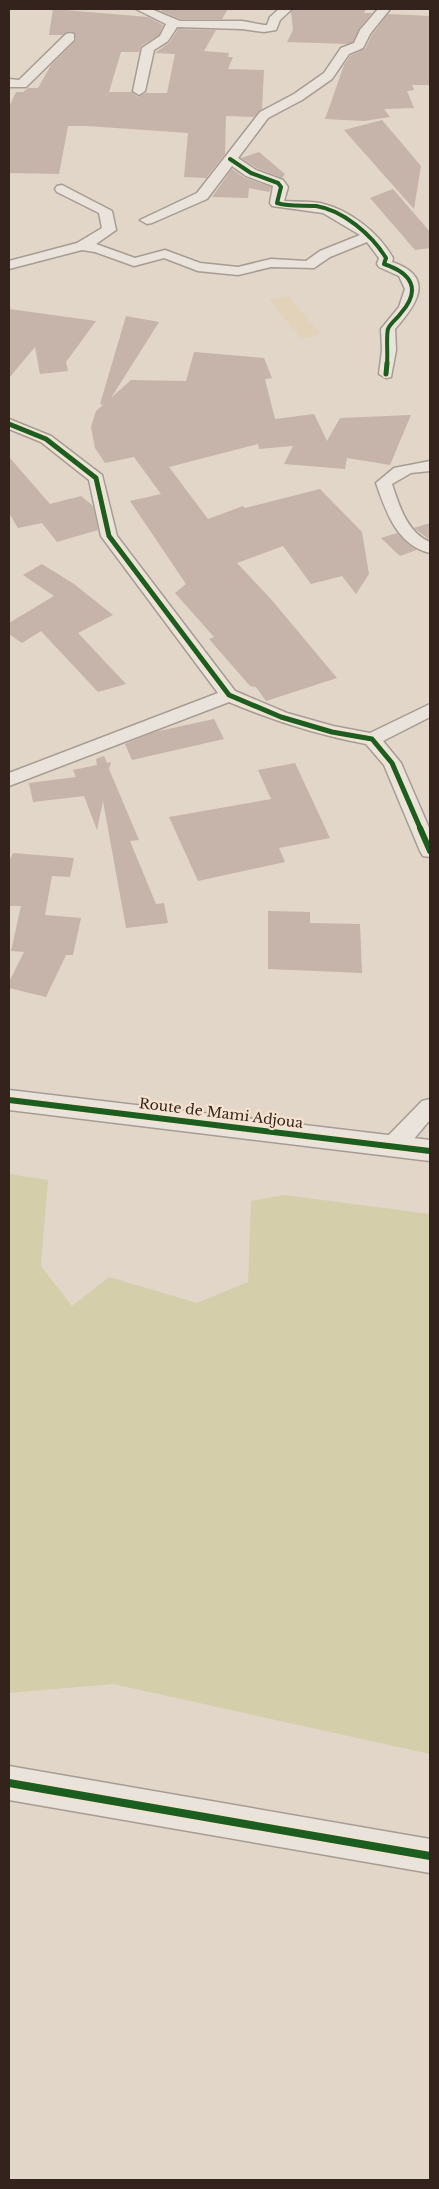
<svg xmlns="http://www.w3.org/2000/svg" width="439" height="2189" viewBox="0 0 439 2189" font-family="'Libre Baskerville',serif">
<rect width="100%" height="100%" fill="#e2d6c8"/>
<path fill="#e2d2b9" d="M288 296 321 334 302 339 269 300Z"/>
<path fill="#d5ceab" d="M9 1174 48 1180 41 1266 72 1306 109 1277 197 1303 248 1282 251 1201 284 1195 430 1214V1754L113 1684 9 1693Z"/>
<g fill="#c6b3a9">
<path d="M53 9 148 17 163 25 159 35 141 46 139 52H121L109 92H132L138 97 146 93H167L175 54 155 53 170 42 178 29 216 30 204 51 229 53 228 57H233L228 69 264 70 262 109 254 117 226 116 225 154 206 178 184 177 188 133 87 126H68L59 174 9 173V107L16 92H23L28 88H38L51 65 76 40 75 33 70 31 63 35H49Z"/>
<path d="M162 9H228L222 19H180L161 11Z"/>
<path d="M294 9H366L364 13H372L359 29 353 42 347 44 287 42 293 30 291 12Z"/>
<path d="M388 14 430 16V85H412L414 90 407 91 414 108 384 109 390 117 364 121 325 119 344 65 350 56 365 49 372 35Z"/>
<path d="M382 120 421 166 414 209 344 130Z"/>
<path d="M259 152 285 174 282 178 257 168 241 158Z"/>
<path d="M232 169 245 178 271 187 270 191 269 192 249 188 248 198 212 197Z"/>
<path d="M393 189 430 232V248L415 250 370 198Z"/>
<path d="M9 309 96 321 66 362 68 371 40 374 35 347 9 378Z"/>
<path d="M126 316 159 322 111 398 131 380 186 381 194 352 264 358 272 378 265 379 275 419 314 414 327 441 340 418 411 415 390 465 347 458 345 469 284 464 293 446 259 449 258 444 169 467 208 519 243 506 245 508 320 489 362 532 369 574 356 594 342 576 311 584 283 546 237 563 270 598 337 678 266 701 256 687 250 686 209 639 214 637 175 593 186 584 130 501 161 494 134 457 105 463 95 448 91 427 96 411 103 405 100 404Z"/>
<path d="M9 457 50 504 81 496 93 506 98 530 57 542 42 523 18 528 9 513Z"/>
<path d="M430 523V540L414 528Z"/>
<path d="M397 533 408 544 417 550 400 556 381 538Z"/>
<path d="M42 564 74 584 113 615 78 633 126 684 98 692 41 631 22 643 9 634V623L54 596 23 575Z"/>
<path d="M214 719 224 739 132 760 125 744 154 732Z"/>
<path d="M104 756 107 763 111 762 109 769 139 840 130 841 156 904 164 903 168 923 126 928 103 801 97 830 84 796 33 802 29 783 76 777 73 770 97 765 96 759Z"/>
<path d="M295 763 330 838 279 848 285 862 198 881 169 817 271 799 258 770Z"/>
<path d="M13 853 74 858 70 877 52 876 45 915 81 918 73 955H66L46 997 9 988V982L24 952 11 951 21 906H9V861Z"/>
<path d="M268 911 310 912V923L360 924 362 973 268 969Z"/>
</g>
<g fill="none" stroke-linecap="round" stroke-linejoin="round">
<g stroke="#a79c92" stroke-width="3">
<g id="minor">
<path d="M136 9H151L180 21H242L264 25H267L270 17 279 9H292L280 20 276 30 264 32 242 29 177 27 168 41 154 50 145 91 139 95 133 91 142 48 160 36 166 24Z"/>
<path d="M378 9H390L370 34 363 48 349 54 332 79 302 100 268 118 238 158 256 170 283 180 288 187 284 201C296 202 308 201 320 203 350 210 378 232 393 258L392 262C436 277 417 304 395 329L396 350 391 377 386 378 379 374 382 350 381 329 399 307 405 289 399 276 379 267 377 264 379 258 367 242 330 257 314 268 271 267 238 275 198 271 164 258 134 266 95 252 82 250 9 269V261L77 243 102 228 99 213 57 192 55 189 57 186 62 185 112 211 116 230 96 244 135 258 165 250 200 263 238 267 271 259 306 261 320 251 360 235 323 213 272 206 270 203 273 186 246 176 232 166 207 199 152 223 147 224 140 220 197 193 260 112 294 94 324 73 341 48 354 43 360 30Z"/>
<path d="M70 33 74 34V40L26 87H9V79L19 80 66 34Z"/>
<path d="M9 419 51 436 102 475 117 536 235 691 287 713 333 726 370 733 430 704V717L383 741 401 763 430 830V857L423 856 420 851 384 765 366 744C318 735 274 721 229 702L9 786V773L218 693 101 536 89 480 41 442 9 429Z"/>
<path d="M430 461V471L411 473 392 484C399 505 407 533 430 542V553C397 545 386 512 376 483L394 468Z"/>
<path d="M430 1099V1120C418 1133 403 1158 384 1152L381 1146 384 1140 422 1101Z"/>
</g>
</g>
<g stroke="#a79c92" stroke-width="3">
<g id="tertiary">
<path d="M9 1090 430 1140V1161L9 1110Z"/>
<path d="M9 1766 430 1839V1873L9 1800Z"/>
</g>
</g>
<use href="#minor" fill="#eae3db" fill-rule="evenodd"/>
<use href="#tertiary" fill="#eae3db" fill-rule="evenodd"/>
<g stroke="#f5e2ce" stroke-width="5.5">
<path id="cycleway-far3" d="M230 159 251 173 278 183 281 187 277 203C290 207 303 205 316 206 343 210 372 235 386 258L384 264C411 273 422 289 401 313 398 318 390 323 388 329 386 335 388 355 387 364"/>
</g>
<g stroke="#f5e2ce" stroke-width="8">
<g id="cycleway-far2">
<path d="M386 374 387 363"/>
<path d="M9 424 46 439 96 478 109 536 229 695 281 717 332 732 372 739 392 763 421 830"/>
</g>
</g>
<g stroke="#f5e2ce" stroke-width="9">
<g id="cycleway-far1">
<path d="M420 828 430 851"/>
<path d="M9 1100 430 1151"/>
</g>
</g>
<g stroke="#f5e2ce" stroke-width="11">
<path id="cycleway" d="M9 1783 430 1856"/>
</g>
<use href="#cycleway-far3" stroke="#1b5e20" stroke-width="4"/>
<use href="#cycleway-far2" stroke="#1b5e20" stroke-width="5"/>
<use href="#cycleway-far1" stroke="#1b5e20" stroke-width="6"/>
<use href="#cycleway" stroke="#1b5e20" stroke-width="8"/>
</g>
<g text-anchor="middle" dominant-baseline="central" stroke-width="4.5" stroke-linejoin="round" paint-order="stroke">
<g font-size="14" fill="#34231c" stroke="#f5e2ce">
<text transform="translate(221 1113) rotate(7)">Route de Mami Adjoua</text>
</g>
</g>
<rect width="439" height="2189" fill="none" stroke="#34231c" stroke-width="20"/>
</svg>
